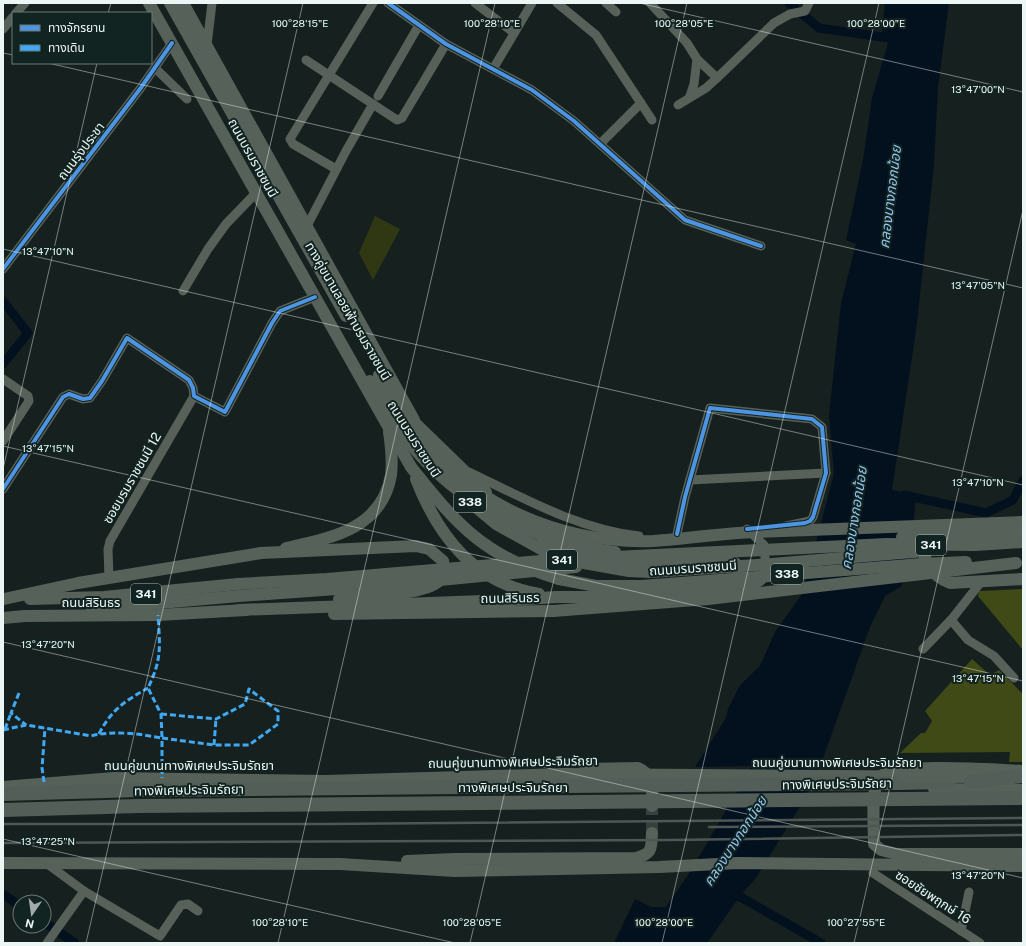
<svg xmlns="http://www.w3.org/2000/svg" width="1026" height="946" viewBox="0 0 1026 946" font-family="'Public Sans','Noto Sans Thai',sans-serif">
<rect width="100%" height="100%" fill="#16201e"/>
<path fill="#303813" d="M375 216 400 229 373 280 359 253Z"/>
<g fill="#3f4a16">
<path d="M1023 589V650L978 596 979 591Z"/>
<path d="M972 659 990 675 999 670 1023 694V762H1009L1010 752 900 753 921 733H925L932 721 925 711Z"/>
</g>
<path fill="#03111f" d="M885 3H949L938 87 934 165 916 331 892 490 916 495 914 520 902 586 885 596 870 627 821 764 804 800 756 878 740 896 707 943H614L635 899 651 907H666L690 872 752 766 695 767 726 718 728 709 740 685 760 666 775 632 802 594 834 474 829 415 841 303 856 244 846 240 863 160 872 98 888 43 882 31Z"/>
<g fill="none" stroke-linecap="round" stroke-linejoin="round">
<g stroke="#03111f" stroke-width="9">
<path d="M789 3 819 28 896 39"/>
<path d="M3 301 28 333 3 364"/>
<path d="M904 495 986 513 1013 500 1023 480"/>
<path d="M730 891 821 943"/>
<path d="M3 894 20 906"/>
<path d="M44 922 75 943"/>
</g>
<path stroke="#36403e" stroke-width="12" stroke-dasharray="12 6" stroke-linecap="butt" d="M652 833V806"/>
<g stroke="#57615a" stroke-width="9">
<path d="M388 3 446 44 532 90 574 121 685 220 761 246"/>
<path d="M475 3 514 33"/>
<path d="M557 3 596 35 652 120"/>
<path d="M606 3 616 12"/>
<path d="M650 3 687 43 697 59 717 78 706 88 678 105"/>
<path d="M16 13 25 3"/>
<path d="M3 29 13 17"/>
<path d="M207 45 212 3"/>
<path d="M306 60 397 120 402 118 446 44"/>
<path d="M155 68 187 99"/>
<path d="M493 69 532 3"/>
<path d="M717 78 774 23 790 14 805 11 809 3"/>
<path d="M378 96 419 25"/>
<path d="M690 96 694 84 697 59"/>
<path d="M600 144 641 103"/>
<path d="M336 169 293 144 290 139 373 3"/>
<path d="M307 226 346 151 373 104"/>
<path d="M3 269 140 89 172 43"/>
<path d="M183 291 208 249 226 224 256 193"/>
<path d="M3 379 28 396 29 401 3 441"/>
<path d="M469 472C523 498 578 529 639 536"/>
<path d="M690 480 826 473"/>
<path d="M3 489 63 397 69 394 83 399 90 398 102 381 127 338 189 380 193 388 194 396 225 412 272 323 280 311 315 297"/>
<path d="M677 534 685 497 710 408 812 419 822 427 826 473 813 517 810 521 786 526"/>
<path d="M109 578 108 549 110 541 194 396"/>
<path d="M731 589C769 584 767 582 764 545L747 529"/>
<path d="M951 620 968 640 994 656 1014 678"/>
<path d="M923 649 951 620 981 582"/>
<path d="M46 863 84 891 160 936 181 905 188 904 198 911"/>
<path d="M873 873 980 943"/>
<path d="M961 931 969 892"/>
<path d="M47 943 84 891"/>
</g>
<g stroke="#56615a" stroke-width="12">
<path d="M149 3 411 467C458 526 484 556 559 579"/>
<path d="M170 3 346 316"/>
<path d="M183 3 414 420"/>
<path d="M415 423 486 492"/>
<path d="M416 479C439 538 475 583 539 594"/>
<path d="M472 504 496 524 550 554"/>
<path d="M542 537 555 545 595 557"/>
<path d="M924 541C922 561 931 575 950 583L1023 579"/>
<path d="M975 545 1023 542"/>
<path d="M286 548C331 538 382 529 391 475 393 461 391 446 389 432"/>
<path d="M4 599 78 583 261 553 416 546 429 549 443 561C445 568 445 576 439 581 425 595 360 597 339 599"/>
<path d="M30 599 104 597 238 584"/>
<path d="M92 609 239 596"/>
<path d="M238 610 513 600 556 597H616L728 589H731L740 574 736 564 731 561 661 563 623 561"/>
<path d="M334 614 553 611"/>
<path d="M3 618 25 616 158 615 246 610"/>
<path d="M585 769 638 768C655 775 652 790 652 806"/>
<path d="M1023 771C1001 770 887 761 878 779 871 793 874 828 874 844L881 850 897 854H1023"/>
<path d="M3 787 114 778 326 781 564 774"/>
<path d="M934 789 1023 790"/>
<path d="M407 861 455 859 636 858C653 853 651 849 652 833"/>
<path d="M3 863 340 864 455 871 659 867 738 863 1023 866"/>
</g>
<g stroke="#525e57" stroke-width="14">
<path d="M895 783 949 782"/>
<path d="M3 794 139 790"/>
<path d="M3 810 139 806"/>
</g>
<g stroke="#4e5754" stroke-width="2.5">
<path d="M3 824H325L1023 818"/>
<path d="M709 827 1023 825"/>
<path d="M3 843 671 840 1023 835"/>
</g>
<g stroke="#56615a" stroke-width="12">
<path d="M379 375C391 394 403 414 416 432 471 506 562 544 653 541 687 539 721 533 756 532 845 528 934 525 1023 522"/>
<path d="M370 381C382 400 393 420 406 438 457 505 532 541 615 552"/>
<path d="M902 537 1023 531"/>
<path d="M584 563 629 571 651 572 772 564 924 551"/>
<path d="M559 579 596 586H642L922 564 966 562"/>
<path d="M238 584 327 579 552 560 887 544 975 545"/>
<path d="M239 596 378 586 576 567"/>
<path d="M553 611 708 599 1016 563"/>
<path d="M564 774 982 777"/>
</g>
<g stroke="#525e57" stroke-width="14">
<path d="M971 782 1023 776"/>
<path d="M139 790 895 783"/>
<path d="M139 806 1023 798"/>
</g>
<g stroke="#3fa9f5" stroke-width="3" stroke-dasharray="6 3" stroke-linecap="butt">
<path d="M19 693 11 713 26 725"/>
<path d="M161 714 216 719 245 704 249 689 278 711V724L249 745H214L162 738V778"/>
<path d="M5 729 11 713"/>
<path d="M3 730 26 725 91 736C114 730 139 734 162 738L161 714 148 688C162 659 160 647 158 615"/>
<path d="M99 734C111 710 125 701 148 688"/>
<path d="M214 745 216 719"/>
<path d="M44 782 42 768 45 728"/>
</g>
<g stroke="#122421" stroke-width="6">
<g id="cycleway">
<path d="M388 3 446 44 532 90 574 121 685 220 761 246"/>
<path d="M3 269 140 89 172 43"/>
<path d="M3 489 63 397 69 394 83 399 90 398 102 381 127 338 189 380 193 388 194 396 225 412 272 323 280 311 315 297"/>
<path d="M677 534 685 497 710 408 812 419 822 427 826 473 813 517 810 521 805 523 747 529"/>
</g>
</g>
<use href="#cycleway" stroke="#4d94e3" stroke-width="4"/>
</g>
<path fill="none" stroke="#ecf7f5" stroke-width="1" stroke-opacity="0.45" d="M639 3 1023 92M108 13 111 3M3 53 13 55M48 63 1023 288M3 249 1023 485M3 446 1023 681M3 469 97 63M3 642 1023 878M3 839 455 943M86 943 303 3M278 943 495 3M470 943 687 3M662 943 879 3M854 943 1023 210"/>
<g text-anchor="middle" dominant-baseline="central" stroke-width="4" stroke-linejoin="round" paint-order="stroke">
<g fill="#122421" stroke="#abb8b5" stroke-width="1">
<rect x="454" y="492" width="32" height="20" rx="3"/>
<rect x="916" y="535" width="30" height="20" rx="3"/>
<rect x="547" y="550" width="30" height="20" rx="3"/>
<rect x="771" y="564" width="32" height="20" rx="3"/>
<rect x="131" y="584" width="30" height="20" rx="3"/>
</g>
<g font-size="12" font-weight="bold" fill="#ecf7f5">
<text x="470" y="502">338</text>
<text x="931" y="545">341</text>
<text x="562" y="560">341</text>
<text x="787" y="574">338</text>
<text x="146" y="594">341</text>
</g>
<g font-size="13" fill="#ecf7f5" stroke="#122421">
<text transform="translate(81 151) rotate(-53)">ถนนรุ่งประชา</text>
<text transform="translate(253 158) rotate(61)">ถนนบรมราชชนนี</text>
<text transform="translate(348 311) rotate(60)">ทางคู่ขนานลอยฟ้าบรมราชชนนี</text>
<text transform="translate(414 439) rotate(58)">ถนนบรมราชชนนี</text>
<text transform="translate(132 478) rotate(-60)">ซอยบรมราชชนนี 12</text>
<text transform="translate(693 568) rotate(-4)">ถนนบรมราชชนนี</text>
<text transform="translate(510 598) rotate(-1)">ถนนสิรินธร</text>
<text x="91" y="602">ถนนสิรินธร</text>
<text transform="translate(513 762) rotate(-1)">ถนนคู่ขนานทางพิเศษประจิมรัถยา</text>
<text x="837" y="762">ถนนคู่ขนานทางพิเศษประจิมรัถยา</text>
<text x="189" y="765">ถนนคู่ขนานทางพิเศษประจิมรัถยา</text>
<text transform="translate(837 784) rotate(-1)">ทางพิเศษประจิมรัถยา</text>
<text x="513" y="787">ทางพิเศษประจิมรัถยา</text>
<text transform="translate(189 790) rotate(-1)">ทางพิเศษประจิมรัถยา</text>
<text transform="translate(933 897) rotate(33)">ซอยชัยพฤกษ์ 16</text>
</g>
<g font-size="14" font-style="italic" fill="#95c5f0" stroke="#122421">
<text transform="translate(890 197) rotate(-83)">คลองบางกอกน้อย</text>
<text transform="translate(854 518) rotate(-81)">คลองบางกอกน้อย</text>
<text transform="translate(735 841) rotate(-57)">คลองบางกอกน้อย</text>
</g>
</g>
<g font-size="10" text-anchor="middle" fill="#ecf7f5" stroke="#122421" stroke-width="4" stroke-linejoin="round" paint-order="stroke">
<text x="300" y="27">100°28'15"E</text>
<text x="492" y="27">100°28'10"E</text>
<text x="684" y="27">100°28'05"E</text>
<text x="876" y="27">100°28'00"E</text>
<text x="978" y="93">13°47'00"N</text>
<text x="48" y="255">13°47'10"N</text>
<text x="978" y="289">13°47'05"N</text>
<text x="48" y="452">13°47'15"N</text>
<text x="978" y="486">13°47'10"N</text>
<text x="48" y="648">13°47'20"N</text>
<text x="978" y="682">13°47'15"N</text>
<text x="48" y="845">13°47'25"N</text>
<text x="978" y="879">13°47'20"N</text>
<text x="280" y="926">100°28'10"E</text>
<text x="472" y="926">100°28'05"E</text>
<text x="664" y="926">100°28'00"E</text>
<text x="856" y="926">100°27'55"E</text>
</g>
<rect width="1026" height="946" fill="none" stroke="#ecf7f5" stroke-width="8"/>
<rect x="12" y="12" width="140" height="52" fill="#122421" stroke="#697876"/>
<rect x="20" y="25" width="20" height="6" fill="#4d94e3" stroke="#697876"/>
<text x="48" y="32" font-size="12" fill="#ecf7f5">ทางจักรยาน</text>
<rect x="20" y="45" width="20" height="6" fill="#3fa9f5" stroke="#697876"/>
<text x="48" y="52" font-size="12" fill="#ecf7f5">ทางเดิน</text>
<g transform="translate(32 914) rotate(193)"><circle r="19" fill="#122421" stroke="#697876"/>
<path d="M0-3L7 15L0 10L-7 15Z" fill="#a1acaa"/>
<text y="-6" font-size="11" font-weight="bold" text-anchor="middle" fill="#ecf7f5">N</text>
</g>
</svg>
